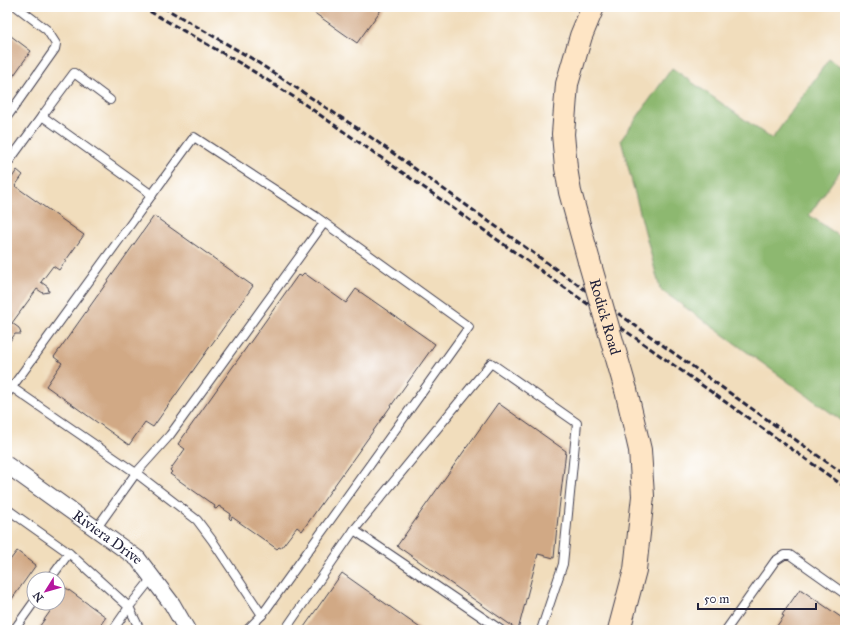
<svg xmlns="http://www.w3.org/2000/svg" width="852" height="637" viewBox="0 0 852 637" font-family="'IM FELL Great Primer',serif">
<rect width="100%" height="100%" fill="#fff"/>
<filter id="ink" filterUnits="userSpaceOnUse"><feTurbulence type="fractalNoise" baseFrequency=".025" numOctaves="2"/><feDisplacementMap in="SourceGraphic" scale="8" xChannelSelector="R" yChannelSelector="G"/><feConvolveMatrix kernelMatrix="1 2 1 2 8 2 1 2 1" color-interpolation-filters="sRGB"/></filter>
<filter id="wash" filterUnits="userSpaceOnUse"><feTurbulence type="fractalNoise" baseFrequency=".012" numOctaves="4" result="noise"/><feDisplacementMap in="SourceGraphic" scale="16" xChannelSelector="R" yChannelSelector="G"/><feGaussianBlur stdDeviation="0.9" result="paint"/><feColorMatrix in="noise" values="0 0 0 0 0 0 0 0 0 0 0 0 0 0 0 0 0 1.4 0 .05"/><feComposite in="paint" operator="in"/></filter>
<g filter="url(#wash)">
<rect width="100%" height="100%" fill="#f1ddbc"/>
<path fill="#8db86f" stroke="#586d55" d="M829 59 845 71V164L809 215 845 240V423L660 289 621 140 672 68 772 139Z"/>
<g id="blocks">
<g fill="#d1a985">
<path d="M306 7H383L357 43Z"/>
<path d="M7 33 31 51 7 85Z"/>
<path d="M17 170 23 175 15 186 84 235 59 270 53 266 41 282 48 287 49 292 43 293 37 289 12 323 19 328 21 334H15L7 345V185Z"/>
<path d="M154 216 253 286 153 427 145 422 129 445 46 386 62 363 54 357Z"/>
<path d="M304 273 346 303 356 289 435 344 302 531 297 527 281 548 279 547 277 549 232 517 231 520 229 518 231 514 219 506 216 509 214 508 215 506 170 474 172 472 170 470 185 449 178 444 298 275 301 276Z"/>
<path d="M498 403 566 451 557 526 554 558 538 554 518 630 397 546Z"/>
<path d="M17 551 36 565 7 606V564Z"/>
<path d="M342 573 423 630H302Z"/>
<path d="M66 588 106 617 97 630H37L56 603H58V600Z"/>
<path d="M800 589 845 620V630H774L784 616 782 615Z"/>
</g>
</g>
</g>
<g filter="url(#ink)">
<use href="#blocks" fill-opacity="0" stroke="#413e4e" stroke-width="1"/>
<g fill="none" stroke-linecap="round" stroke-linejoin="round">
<g stroke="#413e4e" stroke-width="10">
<g id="lane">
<path d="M42 116 74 73 110 100"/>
<path d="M7 117 55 49 56 44 47 30 17 7"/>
<path d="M7 164 42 116 152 195"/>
<path d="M7 384 136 473 197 520 212 540 262 615"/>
<path d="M7 394 194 137 315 216 469 327 262 615 247 630"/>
<path d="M7 509 69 553 129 607 113 630"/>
<path d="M96 529 136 473 170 435 324 223"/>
<path d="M354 530 501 630"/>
<path d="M50 579 69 553"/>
<path d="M14 630 34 602"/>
<path d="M140 630 129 607 152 578"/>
<path d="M285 630 354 530 491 363 577 423 563 564 541 630"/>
<path d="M726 630 775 561 784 555H790L845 594"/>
</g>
</g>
<g stroke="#413e4e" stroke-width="18">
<g id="street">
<path id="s1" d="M7 465 138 559 172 604 187 630"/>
</g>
</g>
<g stroke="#413e4e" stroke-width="24">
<g id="secondary">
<path d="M589 261 570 192 566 168 563 134 567 84 581 36 593 7"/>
<path d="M619 630 635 570 643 496 640 450 626 390"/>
</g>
</g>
<use href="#lane" stroke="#fff" stroke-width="8"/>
<use href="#street" stroke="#fff" stroke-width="16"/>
<use href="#secondary" stroke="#fee5c5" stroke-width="22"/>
<g stroke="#22223b" stroke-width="3" stroke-dasharray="6 3" stroke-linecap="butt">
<path d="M142 7 245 66 300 101 426 189 845 487"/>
<path d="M163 7 251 58 369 136 845 475"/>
</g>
<g stroke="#413e4e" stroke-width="24" stroke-linecap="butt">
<g id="secondary-bridge">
<path id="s2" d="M589 261 626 390"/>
</g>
</g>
<use href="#secondary-bridge" stroke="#fee5c5" stroke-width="22"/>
</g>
</g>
<g text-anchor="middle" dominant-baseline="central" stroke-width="4" stroke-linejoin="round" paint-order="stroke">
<g font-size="15" fill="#22223b" stroke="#fff">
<text stroke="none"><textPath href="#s2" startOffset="58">Rodick Road</textPath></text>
<text stroke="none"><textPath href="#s1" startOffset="124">Riviera Drive</textPath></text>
</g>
</g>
<rect width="852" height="637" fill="none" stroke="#fff" stroke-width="24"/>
<g transform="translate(46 591) rotate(233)"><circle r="19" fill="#ffffff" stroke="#a7a7b1"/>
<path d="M0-3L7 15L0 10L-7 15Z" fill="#b5179e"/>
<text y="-6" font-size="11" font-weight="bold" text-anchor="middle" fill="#22223b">N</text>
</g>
<path d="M698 603v6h118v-6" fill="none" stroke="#22223b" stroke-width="2"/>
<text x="704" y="603" font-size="12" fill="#22223b" stroke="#ffffff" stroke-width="3" paint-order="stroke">50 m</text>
</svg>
